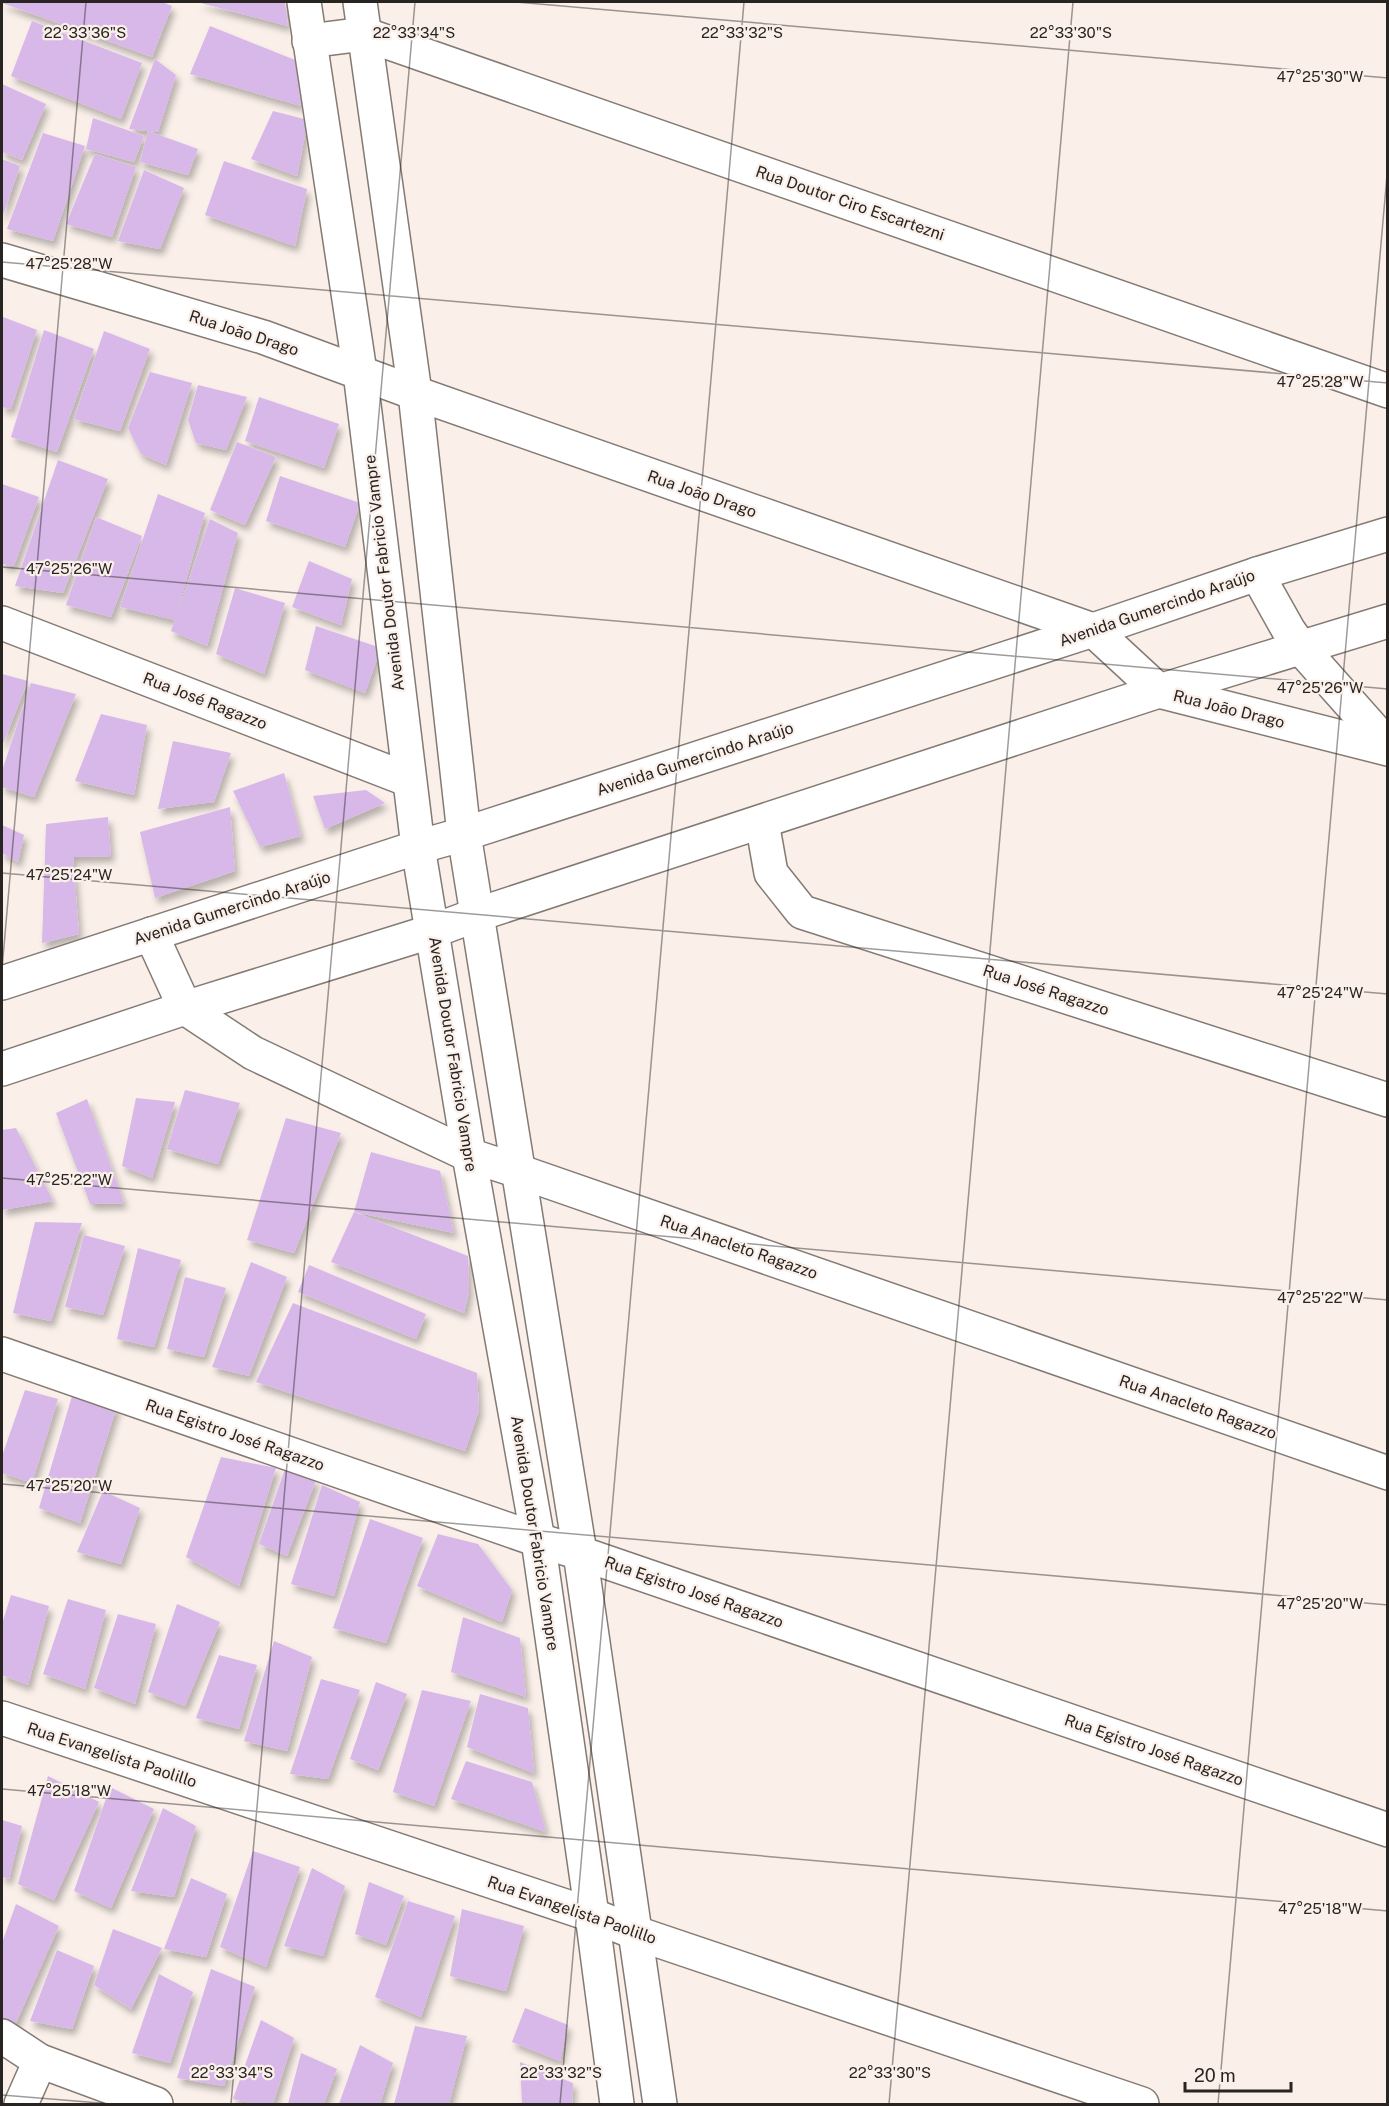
<svg xmlns="http://www.w3.org/2000/svg" width="1389" height="2106" viewBox="0 0 1389 2106" font-family="'Public Sans',sans-serif">
<defs>
<filter id="shadow"><feDropShadow dx="3.5" dy="6" stdDeviation="3" flood-color="#0004"/></filter>
</defs>
<rect width="100%" height="100%" fill="#faefe9"/>
<g fill="#d7b8e9" filter="url(#shadow)">
<path d="M2 2H162L172 6 152 57 2 3Z"/>
<path d="M197 2H285L288 26Z"/>
<path d="M32 21 142 63 121 119 11 76Z"/>
<path d="M210 26 295 60 301 106 190 74Z"/>
<path d="M155 59 176 75 158 132 148 131 198 149 188 175 140 162 148 131 129 129Z"/>
<path d="M2 84 46 104 22 160 2 152Z"/>
<path d="M273 111 308 120 297 176 251 159Z"/>
<path d="M93 118 144 136 134 162 86 149Z"/>
<path d="M43 133 85 146 53 241 7 229Z"/>
<path d="M95 154 136 167 112 237 66 224Z"/>
<path d="M2 159 20 166 2 218Z"/>
<path d="M224 161 307 189 295 246 205 215Z"/>
<path d="M144 170 184 188 160 249 118 241Z"/>
<path d="M3 317 37 330 11 409 2 407V323Z"/>
<path d="M44 330 94 349 57 452 11 437Z"/>
<path d="M104 331 150 349 120 431 74 419Z"/>
<path d="M150 372 192 383 166 465 141 454 128 428Z"/>
<path d="M198 385 247 397 226 450 196 443 188 420Z"/>
<path d="M259 397 339 424 324 468 245 441Z"/>
<path d="M237 442 276 457 245 525 210 510Z"/>
<path d="M58 460 108 479 63 593 15 586Z"/>
<path d="M280 476 360 503 345 547 266 521Z"/>
<path d="M2 484 39 497 14 566 2 564Z"/>
<path d="M158 494 205 513 177 613 210 519 238 533 207 646 171 631 175 620 120 607Z"/>
<path d="M96 517 142 536 111 617 66 605Z"/>
<path d="M309 561 352 579 341 625 292 607Z"/>
<path d="M235 588 285 603 264 674 216 654Z"/>
<path d="M316 626 381 648 365 693 305 670Z"/>
<path d="M2 674 28 681 2 746Z"/>
<path d="M31 683 76 694 34 797 2 787V771Z"/>
<path d="M101 714 147 725 134 795 75 781Z"/>
<path d="M173 741 231 753 214 802 158 809Z"/>
<path d="M284 773 301 836 260 847 233 791Z"/>
<path d="M366 790 385 803 325 829 313 796Z"/>
<path d="M230 807 235 871 155 898 140 832Z"/>
<path d="M108 817 111 856 73 857 79 934 42 943 46 824Z"/>
<path d="M2 825 24 835 18 862 2 853Z"/>
<path d="M185 1090 240 1103 218 1164 167 1149Z"/>
<path d="M136 1098 175 1102 152 1178 122 1166Z"/>
<path d="M87 1099 124 1203 90 1204 56 1113Z"/>
<path d="M286 1118 341 1133 294 1253 247 1240Z"/>
<path d="M16 1128 53 1201 2 1210V1130Z"/>
<path d="M371 1152 440 1171 454 1233 354 1212Z"/>
<path d="M354 1212 468 1256 469 1292 464 1313 331 1262Z"/>
<path d="M35 1222 82 1223 51 1321 13 1313Z"/>
<path d="M84 1235 125 1246 103 1315 65 1307Z"/>
<path d="M138 1248 181 1260 154 1347 117 1339Z"/>
<path d="M251 1262 287 1277 249 1376 212 1367Z"/>
<path d="M309 1265 426 1314 416 1339 298 1292Z"/>
<path d="M185 1277 226 1288 204 1357 167 1349Z"/>
<path d="M293 1303 477 1373 479 1410 465 1451 256 1382Z"/>
<path d="M25 1390 58 1399 32 1483 2 1473V1456Z"/>
<path d="M72 1396 117 1406 80 1523 39 1508Z"/>
<path d="M221 1457 276 1468 239 1586 186 1557Z"/>
<path d="M285 1469 316 1480 287 1556 259 1544Z"/>
<path d="M322 1485 360 1502 334 1596 291 1584Z"/>
<path d="M103 1491 140 1508 121 1564 77 1552Z"/>
<path d="M370 1519 423 1538 386 1643 333 1628Z"/>
<path d="M438 1534 478 1544 512 1590 502 1622 417 1586Z"/>
<path d="M11 1595 49 1606 28 1685 2 1675V1624Z"/>
<path d="M68 1599 106 1610 85 1689 43 1674Z"/>
<path d="M177 1604 220 1622 185 1706 148 1692Z"/>
<path d="M118 1614 156 1624 135 1704 94 1688Z"/>
<path d="M463 1617 520 1638 526 1697 451 1672Z"/>
<path d="M274 1641 312 1657 287 1751 244 1741Z"/>
<path d="M219 1655 257 1665 239 1729 196 1718Z"/>
<path d="M321 1679 360 1690 328 1779 290 1774Z"/>
<path d="M376 1682 407 1694 378 1770 350 1759Z"/>
<path d="M422 1690 471 1701 434 1806 393 1792Z"/>
<path d="M480 1694 528 1708 534 1773 467 1747Z"/>
<path d="M466 1761 532 1782 546 1832 451 1799Z"/>
<path d="M48 1776 99 1802 54 1900 18 1884Z"/>
<path d="M110 1787 154 1809 111 1908 74 1891Z"/>
<path d="M163 1808 196 1826 174 1897 131 1891Z"/>
<path d="M2 1820 22 1826 9 1879 2 1877Z"/>
<path d="M253 1851 300 1867 266 1967 220 1947Z"/>
<path d="M312 1868 345 1886 323 1956 284 1946Z"/>
<path d="M191 1878 227 1894 206 1957 164 1949Z"/>
<path d="M369 1882 404 1896 386 1945 355 1934Z"/>
<path d="M408 1901 455 1916 421 2017 375 1997Z"/>
<path d="M16 1904 59 1926 15 2025 2 2019V1943Z"/>
<path d="M462 1909 524 1926 506 1991 450 1976Z"/>
<path d="M113 1929 162 1948 131 2009 94 1985Z"/>
<path d="M57 1950 94 1966 72 2029 30 2021Z"/>
<path d="M211 1969 255 1987 224 2086 177 2078Z"/>
<path d="M159 1974 193 1992 170 2063 132 2053Z"/>
<path d="M525 2008 568 2025 560 2061 512 2042Z"/>
<path d="M261 2020 294 2038 273 2104H255L233 2099Z"/>
<path d="M415 2026 467 2036 449 2104H394Z"/>
<path d="M360 2045 393 2063 380 2104H339Z"/>
<path d="M301 2053 337 2069 324 2104H288Z"/>
<path d="M520 2062 573 2083 572 2104H522Z"/>
</g>
<g fill="none" stroke-linecap="round" stroke-linejoin="round">
<g stroke="#837a74" stroke-width="36">
<g id="street">
<path d="M309 41 364 34 1388 391"/>
<path d="M2 260 263 337 415 393 1093 630 1159 691 1388 749"/>
<path d="M1257 574 1289 631 1301 648 1388 746"/>
<path d="M2 623 409 780"/>
<path d="M762 822 771 873 802 912 1388 1100"/>
<path d="M151 934 185 1008 253 1053 469 1155 518 1171 1388 1473"/>
<path d="M2 1354 538 1540 580 1553 1388 1830"/>
<path d="M2 1718 592 1915 636 1933 1142 2104"/>
<path d="M21 2104 40 2061"/>
</g>
</g>
<g stroke="#837a74" stroke-width="36">
<g id="secondary">
<path d="M304 2 360 372 418 847 469 1155 538 1540 592 1915 617 2104"/>
<path d="M360 2 415 393 464 834 580 1553 660 2104"/>
<path d="M2 2036 40 2061 156 2104"/>
</g>
</g>
<g stroke="#837a74" stroke-width="36">
<g id="highway">
<path d="M2 983 418 847 464 834 1093 630 1257 574 1388 534"/>
<path d="M2 1069 185 1008 433 931 476 915 1159 691 1388 621"/>
</g>
</g>
<use href="#street" stroke="#fff" stroke-width="33"/>
<use href="#secondary" stroke="#fff" stroke-width="33"/>
<use href="#highway" stroke="#fff" stroke-width="33"/>
</g>
<path fill="none" stroke="#272422" stroke-width="1.5" stroke-opacity="0.45" d="M516 2 1388 78M2 262 1388 383M2 567 1388 689M2 873 1388 994M2 969 86 2M2 1178 1388 1300M2 1484 1388 1605M2 1789 1388 1911M2 2095 112 2104M231 2104 415 2M560 2104 744 2M889 2104 1073 2M1218 2104 1388 164"/>
<g text-anchor="middle" dominant-baseline="central" stroke-width="4.5" stroke-linejoin="round" paint-order="stroke">
<g font-size="16" fill="#272422" stroke="#faefe9">
<text transform="translate(850 203) rotate(19)">Rua Doutor Ciro Escartezni</text>
<text transform="translate(244 333) rotate(18)">Rua João Drago</text>
<text transform="translate(702 494) rotate(19)">Rua João Drago</text>
<text transform="translate(384 573) rotate(-97)">Avenida Doutor Fabricio Vampre</text>
<text transform="translate(1157 608) rotate(-19)">Avenida Gumercindo Araújo</text>
<text transform="translate(205 701) rotate(21)">Rua José Ragazzo</text>
<text transform="translate(1229 709) rotate(14)">Rua João Drago</text>
<text transform="translate(695 759) rotate(-18)">Avenida Gumercindo Araújo</text>
<text transform="translate(232 908) rotate(-18)">Avenida Gumercindo Araújo</text>
<text transform="translate(1046 990) rotate(18)">Rua José Ragazzo</text>
<text transform="translate(453 1054) rotate(81)">Avenida Doutor Fabricio Vampre</text>
<text transform="translate(739 1247) rotate(19)">Rua Anacleto Ragazzo</text>
<text transform="translate(1198 1407) rotate(19)">Rua Anacleto Ragazzo</text>
<text transform="translate(235 1435) rotate(19)">Rua Egistro José Ragazzo</text>
<text transform="translate(535 1533) rotate(81)">Avenida Doutor Fabricio Vampre</text>
<text transform="translate(694 1592) rotate(19)">Rua Egistro José Ragazzo</text>
<text transform="translate(1154 1750) rotate(19)">Rua Egistro José Ragazzo</text>
<text transform="translate(112 1755) rotate(18)">Rua Evangelista Paolillo</text>
<text transform="translate(572 1910) rotate(19)">Rua Evangelista Paolillo</text>
</g>
</g>
<g font-size="15" text-anchor="middle" fill="#272422" stroke="#faefe9" stroke-width="4.5" stroke-linejoin="round" paint-order="stroke">
<text x="85" y="38">22°33'36"S</text>
<text x="414" y="38">22°33'34"S</text>
<text x="742" y="38">22°33'32"S</text>
<text x="1071" y="38">22°33'30"S</text>
<text x="1320" y="82">47°25'30"W</text>
<text x="69" y="269">47°25'28"W</text>
<text x="1320" y="387">47°25'28"W</text>
<text x="69" y="574">47°25'26"W</text>
<text x="1320" y="693">47°25'26"W</text>
<text x="69" y="880">47°25'24"W</text>
<text x="1320" y="998">47°25'24"W</text>
<text x="69" y="1185">47°25'22"W</text>
<text x="1320" y="1303">47°25'22"W</text>
<text x="69" y="1491">47°25'20"W</text>
<text x="1320" y="1609">47°25'20"W</text>
<text x="69" y="1796">47°25'18"W</text>
<text x="1320" y="1914">47°25'18"W</text>
<text x="232" y="2078">22°33'34"S</text>
<text x="561" y="2078">22°33'32"S</text>
<text x="890" y="2078">22°33'30"S</text>
</g>
<rect width="1389" height="2106" fill="none" stroke="#272422" stroke-width="6"/>
<path d="M1185 2082v9h106v-9" fill="none" stroke="#272422" stroke-width="3"/>
<text x="1194" y="2082" font-size="18" fill="#272422" stroke="#faefe9" stroke-width="4.5" paint-order="stroke">20 m</text>
</svg>
